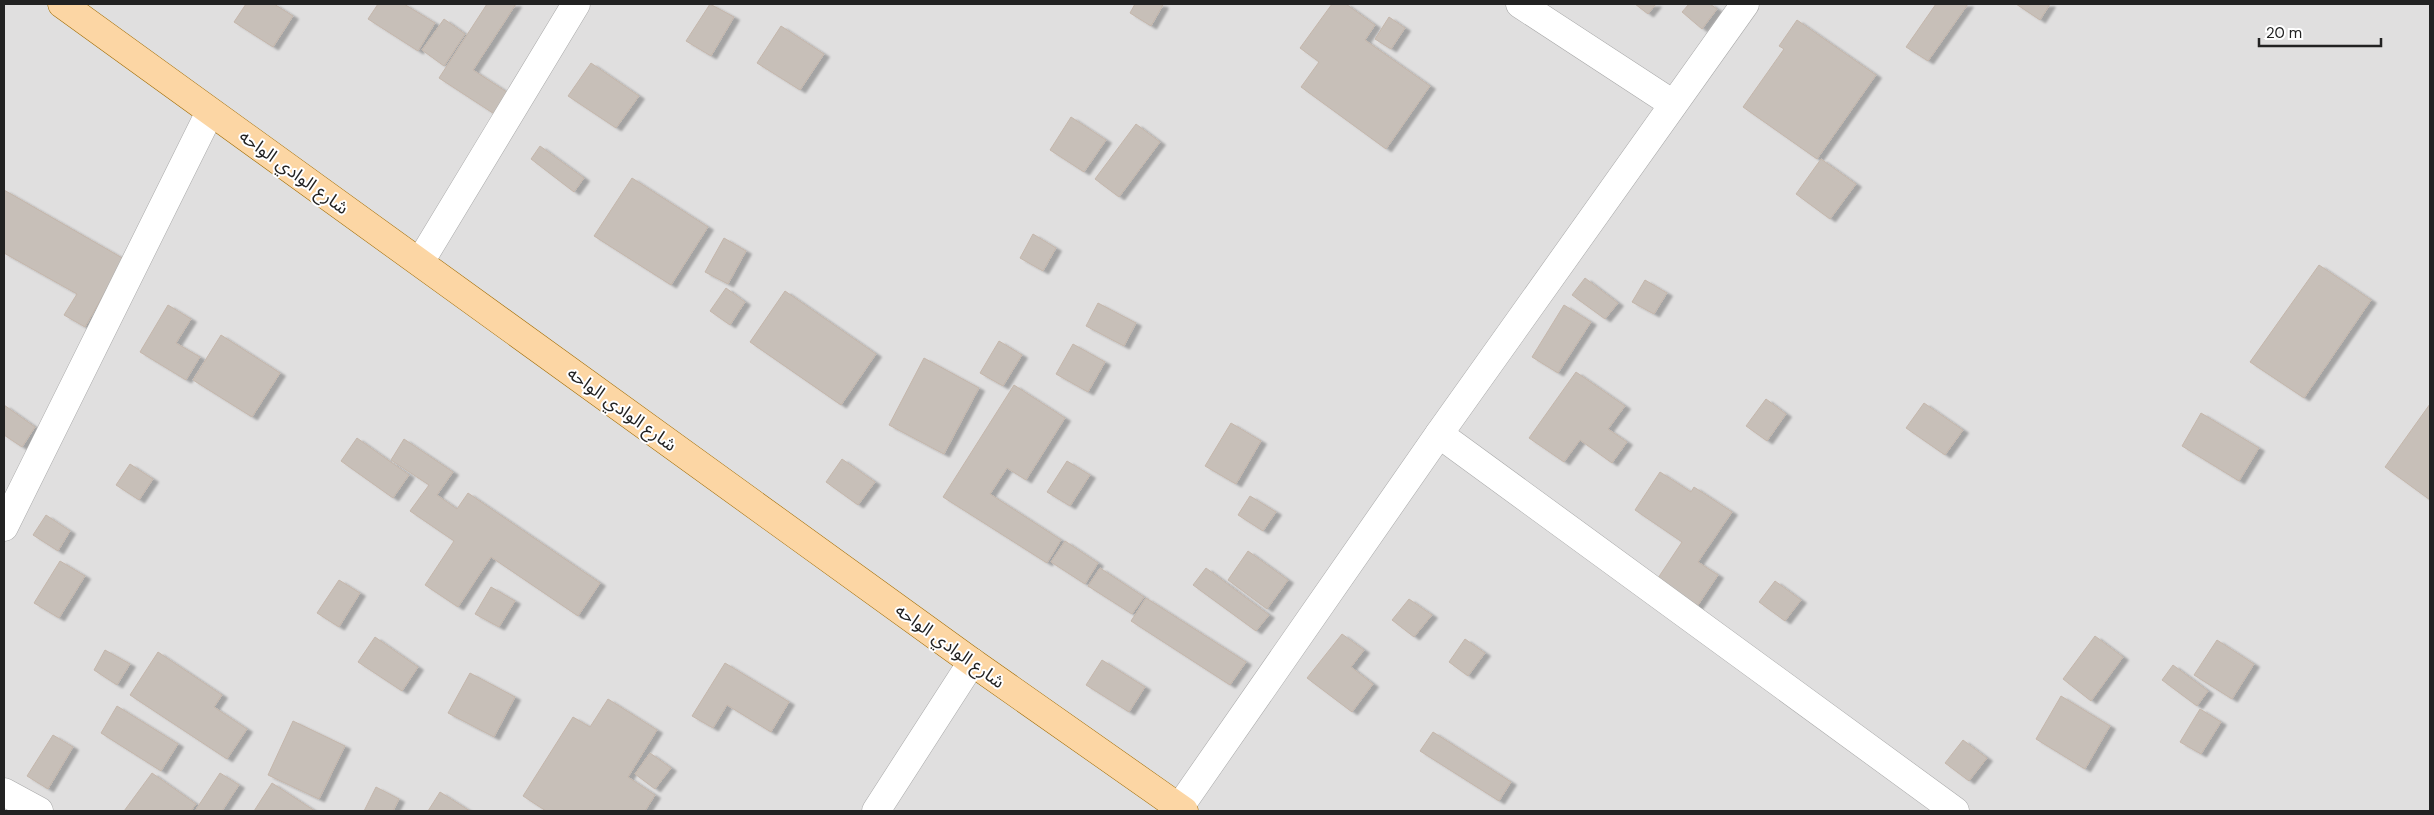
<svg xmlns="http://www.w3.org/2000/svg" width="2434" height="815" viewBox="0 0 2434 815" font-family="'DM Sans','Noto Sans Arabic',sans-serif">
<defs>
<filter id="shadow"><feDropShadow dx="5.5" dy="3" stdDeviation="1" flood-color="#0004"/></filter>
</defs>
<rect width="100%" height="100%" fill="#f2efe9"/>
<rect fill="#e0dfdf" x="4" y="4" width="2426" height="807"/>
<g fill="#c7bfb8" stroke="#c4b6ab" filter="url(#shadow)">
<path d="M246 4H274L293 16 273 47 234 22Z"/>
<path d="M378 4H404L435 23 418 51 368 19Z"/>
<path d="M487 4H516L473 70 516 98 502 119 439 78Z"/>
<path d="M710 4 734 17 711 56 686 41Z"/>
<path d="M1135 4H1160L1163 5 1151 26 1130 13Z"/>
<path d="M1332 4H1346L1375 25 1365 40 1430 86 1386 149 1301 87 1319 62 1300 48Z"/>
<path d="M1635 4H1656L1648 14Z"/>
<path d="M1689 4H1710L1717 9 1702 29 1682 12Z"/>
<path d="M1936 4H1968L1928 61 1906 47Z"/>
<path d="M2016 4H2050L2040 20Z"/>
<path d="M1389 17 1405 28 1391 49 1375 39Z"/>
<path d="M444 19 465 34 444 66 422 50Z"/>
<path d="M1797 20 1876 75 1817 159 1743 107 1784 49 1779 46Z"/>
<path d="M781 26 824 54 800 90 757 63Z"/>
<path d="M591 63 639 96 616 128 568 96Z"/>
<path d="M1071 117 1106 140 1084 172 1050 150Z"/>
<path d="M1136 124 1160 142 1119 197 1095 179Z"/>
<path d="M540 146 584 178 574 192 531 159Z"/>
<path d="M1821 159 1856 184 1830 219 1796 194Z"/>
<path d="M632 178 708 227 671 285 594 236Z"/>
<path d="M4 190 124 259 85 327 64 315 77 294 4 253Z"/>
<path d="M1033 234 1056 248 1043 271 1020 258Z"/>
<path d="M724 238 746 251 728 284 705 272Z"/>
<path d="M2319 265 2371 300 2304 398 2250 362Z"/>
<path d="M1585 278 1618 303 1605 319 1572 295Z"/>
<path d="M1645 280 1667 293 1654 314 1632 302Z"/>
<path d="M726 288 745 302 730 325 710 311Z"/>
<path d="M785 291 876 354 841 405 750 342Z"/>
<path d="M1098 303 1136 323 1124 346 1086 326Z"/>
<path d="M168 305 191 319 176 343 200 357 186 380 140 352Z"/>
<path d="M1564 305 1591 322 1558 373 1532 357Z"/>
<path d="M221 335 280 373 252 417 193 380Z"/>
<path d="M999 341 1022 355 1003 386 980 373Z"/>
<path d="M1073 344 1105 362 1088 392 1056 374Z"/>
<path d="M924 358 979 388 944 454 889 425Z"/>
<path d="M1576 372 1625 406 1608 429 1627 442 1612 463 1580 440 1564 462 1529 438Z"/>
<path d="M1014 385 1065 418 1026 480 1007 468 990 494 1061 540 1047 563 943 497Z"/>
<path d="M1766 399 1786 414 1767 441 1746 426Z"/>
<path d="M1924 403 1963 430 1945 455 1906 428Z"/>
<path d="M2430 404V500L2385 467Z"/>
<path d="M4 405 35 427 22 447 4 435Z"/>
<path d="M2201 413 2259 448 2239 481 2182 446Z"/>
<path d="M1231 423 1261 441 1236 484 1205 466Z"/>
<path d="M357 438 409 475 393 498 341 461Z"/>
<path d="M404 439 453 472 437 495 457 509 468 493 600 583 578 616 491 557 458 607 425 585 454 541 410 511 429 485 391 460Z"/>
<path d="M842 459 875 482 858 505 826 482Z"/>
<path d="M1067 461 1090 475 1070 506 1047 492Z"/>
<path d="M130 464 153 479 139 500 116 485Z"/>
<path d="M1660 472 1691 492 1694 487 1732 512 1698 562 1718 575 1686 623 1646 596 1682 542 1635 510Z"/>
<path d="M1250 496 1276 512 1263 531 1238 515Z"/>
<path d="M46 515 70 531 58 551 33 535Z"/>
<path d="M1065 541 1098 563 1085 584 1051 562Z"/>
<path d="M1248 551 1288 580 1267 609 1228 580Z"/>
<path d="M60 561 85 576 59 618 34 603Z"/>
<path d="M1100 568 1144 597 1132 614 1088 586Z"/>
<path d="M1206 568 1269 615 1256 631 1193 585Z"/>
<path d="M339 580 360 593 339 627 317 613Z"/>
<path d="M1775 581 1801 600 1785 621 1759 602Z"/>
<path d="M491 587 515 601 499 627 475 614Z"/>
<path d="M1146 598 1246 662 1230 685 1131 621Z"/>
<path d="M1409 599 1432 615 1414 637 1392 620Z"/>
<path d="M1342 634 1364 650 1351 667 1373 684 1352 712 1307 678Z"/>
<path d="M2095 636 2123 657 2091 701 2063 679Z"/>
<path d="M375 637 418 667 402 691 358 662Z"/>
<path d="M1465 639 1485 653 1468 676 1449 662Z"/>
<path d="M2217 640 2254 664 2232 699 2194 675Z"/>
<path d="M105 650 130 664 117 685 94 670Z"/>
<path d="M158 652 222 695 214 707 247 729 227 759 130 695Z"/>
<path d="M1102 660 1145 687 1129 712 1086 685Z"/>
<path d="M725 663 789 702 771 732 727 705 713 728 692 716Z"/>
<path d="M2173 665 2208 691 2197 706 2162 680Z"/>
<path d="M470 673 515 697 494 737 448 713Z"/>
<path d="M2061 696 2110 726 2085 769 2036 739Z"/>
<path d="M608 699 657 730 628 777 655 795 645 811H546L523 796 573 717 590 727Z"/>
<path d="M117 706 178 744 161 771 101 733Z"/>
<path d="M2200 709 2221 722 2201 754 2180 742Z"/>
<path d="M293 721 345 746 319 799 268 775Z"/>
<path d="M1433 732 1511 782 1499 801 1420 751Z"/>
<path d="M53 735 73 747 48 789 27 776Z"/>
<path d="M1963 740 1987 758 1969 781 1945 763Z"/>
<path d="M650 753 671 768 655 789 635 774Z"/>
<path d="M152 773 196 804 191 811H124Z"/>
<path d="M220 773 239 785 222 811H195Z"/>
<path d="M272 783 315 811H254Z"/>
<path d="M376 787 399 799 393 811H364Z"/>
<path d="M440 792 470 811H428Z"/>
</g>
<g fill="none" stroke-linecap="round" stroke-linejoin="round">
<g stroke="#a9a9a9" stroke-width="29">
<g id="minor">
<path d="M1520 4 1673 104"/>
<path d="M420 262 576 4"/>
<path d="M1439 434 1955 811"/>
<path d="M4 527 210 112"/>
<path d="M4 792 39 811"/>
<path d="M1179 808 1439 434 1745 4"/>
<path d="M876 811 972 662"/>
</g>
</g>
<g stroke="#a06b00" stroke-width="29">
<path id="major" d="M62 4 972 662 1184 811"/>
</g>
<use href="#minor" stroke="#fff" stroke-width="28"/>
<use href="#major" stroke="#fcd6a4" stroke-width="28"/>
</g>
<g text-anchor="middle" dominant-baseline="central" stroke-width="4" stroke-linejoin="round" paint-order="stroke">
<g font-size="18" fill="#222" stroke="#fff">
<text transform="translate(294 172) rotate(36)">شارع الوادي الواحه</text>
<text transform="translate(622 409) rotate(36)">شارع الوادي الواحه</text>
<text transform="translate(950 646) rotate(36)">شارع الوادي الواحه</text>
</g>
</g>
<rect width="2434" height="815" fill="none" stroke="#222222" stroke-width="10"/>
<path d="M2259 38v8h122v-8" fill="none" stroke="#222222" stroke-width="2.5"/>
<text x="2266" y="38" font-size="15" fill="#222222" stroke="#ffffff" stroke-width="4" paint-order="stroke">20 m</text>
</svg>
